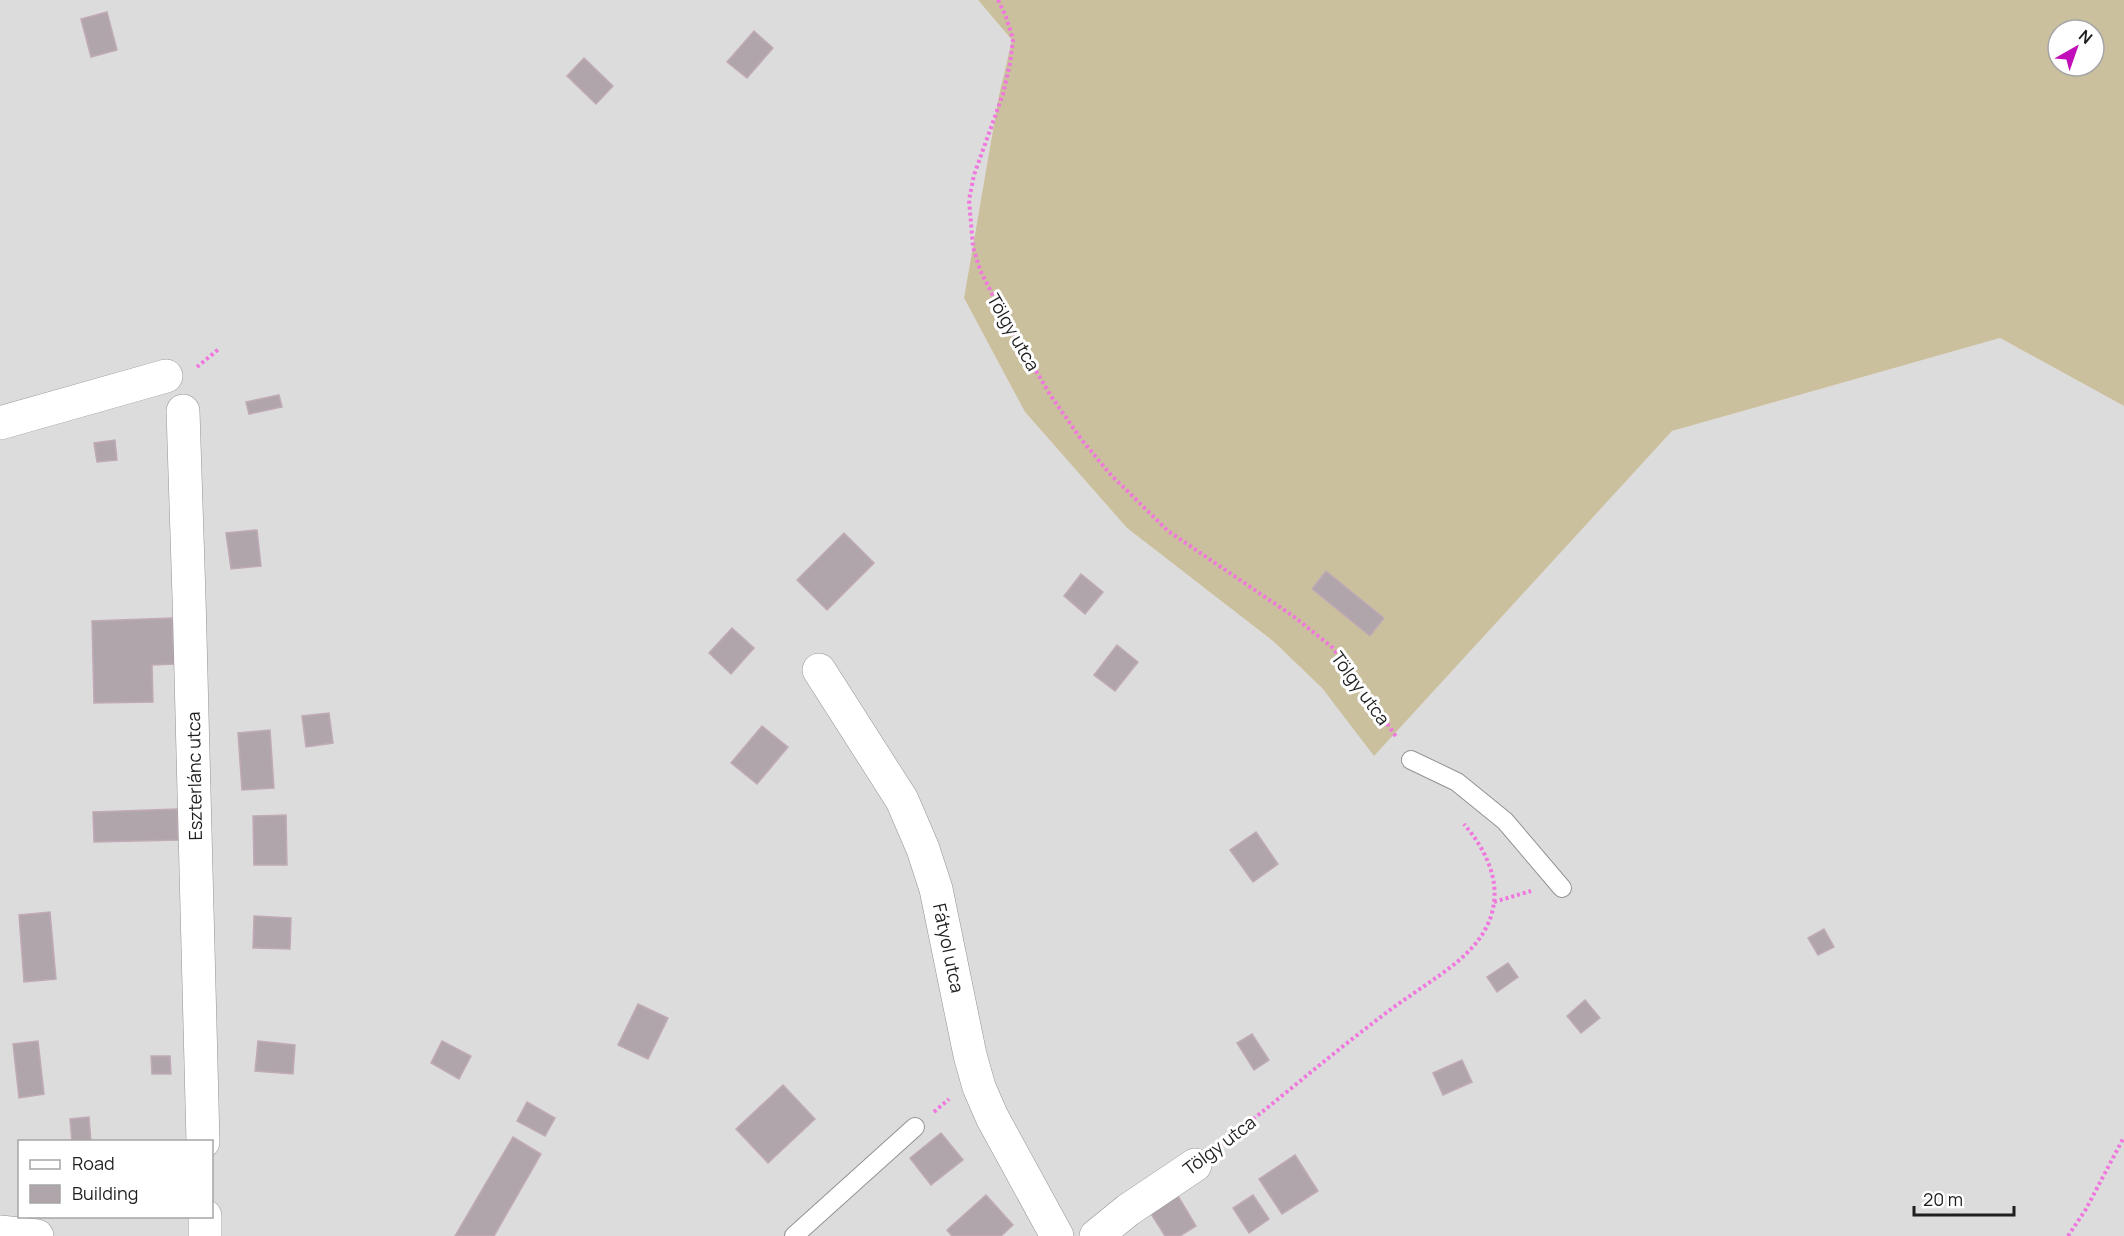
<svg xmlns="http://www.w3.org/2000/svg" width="2124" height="1236" viewBox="0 0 2124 1236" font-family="Manrope,sans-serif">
<rect width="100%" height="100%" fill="#efe6e9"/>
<path fill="#dddcdd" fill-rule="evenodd" d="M0 0H978L1012 40 999 95 964 298 1025 412 1127 528 1273 641 1322 688 1374 755 1672 431 2000 338 2124 406V1236H0ZM20 1142H212V1216H20Z"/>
<path fill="#cbc09e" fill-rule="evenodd" d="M978 0H2124V406L2000 338 1672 431 1374 756 1322 688 1273 641 1127 528 1025 412 964 298 999 95 1012 40ZM2058 30H2094V66H2058Z"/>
<g fill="#b1a5ac" stroke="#c0aab5" stroke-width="1.5">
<path d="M107 12 117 50 91 57 81 19Z"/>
<path d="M754 31 773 48 747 78 727 62Z"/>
<path d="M584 58 613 86 596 104 567 76Z"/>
<path d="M279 395 282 407 249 414 246 402Z"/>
<path d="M115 440 117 460 97 462 94 443Z"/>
<path d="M257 530 261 566 231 569 226 533Z"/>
<path d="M844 533 874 563 827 610 797 580Z"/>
<path d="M1326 571 1384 618 1370 636 1312 589Z"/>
<path d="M1081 574 1103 592 1085 614 1064 596Z"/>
<path d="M172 618 174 664 152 665 153 702 94 703 92 621Z"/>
<path d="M732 628 754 648 731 674 709 653Z"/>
<path d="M1117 645 1138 662 1115 691 1094 675Z"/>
<path d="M329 713 333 743 306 747 302 716Z"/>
<path d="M762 726 788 747 757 784 731 763Z"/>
<path d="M270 730 274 788 242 790 238 733Z"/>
<path d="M177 809 178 840 94 842 93 812Z"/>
<path d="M286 815 287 865H254L253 816Z"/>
<path d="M1256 832 1278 864 1253 882 1230 850Z"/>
<path d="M50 912 56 979 24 982 19 915Z"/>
<path d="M254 916 291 918 290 949 253 948Z"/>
<path d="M1824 929 1834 947 1818 955 1808 938Z"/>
<path d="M1508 963 1518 977 1497 992 1487 977Z"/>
<path d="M1585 1000 1600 1018 1581 1033 1567 1016Z"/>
<path d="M638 1004 668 1018 648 1059 618 1045Z"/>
<path d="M1252 1034 1269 1060 1254 1070 1237 1043Z"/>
<path d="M38 1041 44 1094 19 1098 13 1044Z"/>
<path d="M258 1041 295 1045 293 1074 255 1071Z"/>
<path d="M442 1041 471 1056 459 1079 431 1063Z"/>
<path d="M151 1056H170L171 1074H152Z"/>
<path d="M1462 1060 1472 1082 1443 1095 1433 1073Z"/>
<path d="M783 1085 815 1119 768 1163 736 1129Z"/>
<path d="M527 1102 555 1118 545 1136 517 1121Z"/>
<path d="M89 1117 91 1142H72L70 1119Z"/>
<path d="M941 1133 963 1160 931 1185 910 1158Z"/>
<path d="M513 1137 541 1154 494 1236H455Z"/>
<path d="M1295 1155 1318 1191 1282 1214 1259 1179Z"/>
<path d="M986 1195 1013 1225 1001 1236H952L947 1230Z"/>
<path d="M1253 1195 1269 1219 1249 1233 1233 1208Z"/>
<path d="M1178 1196 1196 1226 1180 1236H1165L1150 1212Z"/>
</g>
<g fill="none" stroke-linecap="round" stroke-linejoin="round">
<g stroke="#939393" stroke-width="20">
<g id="service">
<path d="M1411 760 1457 782 1505 821 1562 888"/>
<path d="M794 1236 915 1127"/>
</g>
</g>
<g stroke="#939393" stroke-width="34">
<g id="minor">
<path d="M183 411 189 597 203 1142"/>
<path d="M0 423 166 376"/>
<path d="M819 670 902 800 923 849 936 889 970 1055 979 1087 992 1117 1057 1236"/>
<path d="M205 1216V1236"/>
<path d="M0 1232 37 1236"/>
<path d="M1096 1236 1128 1210 1195 1165"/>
</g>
</g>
<g stroke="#f077de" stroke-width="4" stroke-dasharray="3 3" stroke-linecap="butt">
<path d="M998 0 1006 17 1013 39 1010 64 1003 94 974 175 969 200 973 247 980 270 1006 321 1051 396 1081 439 1110 474 1168 531 1293 616 1332 647 1360 684 1397 738"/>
<path d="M197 367 220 348"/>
<path d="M1494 902 1531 891"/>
<path d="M934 1112 949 1099"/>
<path d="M1220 1145C1266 1110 1310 1072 1356 1036 1373 1023 1389 1010 1407 998 1437 976 1479 954 1491 916 1502 882 1486 850 1464 824"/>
<path d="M2068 1236 2086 1209 2124 1137"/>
</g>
<use href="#service" stroke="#fff" stroke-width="18"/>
<use href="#minor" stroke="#fff" stroke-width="33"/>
</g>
<g text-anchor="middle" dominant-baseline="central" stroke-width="6" stroke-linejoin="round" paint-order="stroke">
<g font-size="18" fill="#1f1f1f" stroke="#fff">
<text transform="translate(1014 332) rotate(60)">Tölgy utca</text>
<text transform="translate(1361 688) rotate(54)">Tölgy utca</text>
<text transform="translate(194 776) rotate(-91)">Eszterlánc utca</text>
<text transform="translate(949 948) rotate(78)">Fátyol utca</text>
<text transform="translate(1219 1145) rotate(-37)">Tölgy utca</text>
</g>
</g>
<rect x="18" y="1140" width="195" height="78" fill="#ffffff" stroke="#a5a5a5" stroke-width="1.5"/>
<rect x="30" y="1160" width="30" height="9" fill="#ffffff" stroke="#a5a5a5" stroke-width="1.5"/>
<text x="72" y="1170" font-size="18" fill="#1f1f1f">Road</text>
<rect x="30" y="1185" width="30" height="18" fill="#b1a5ac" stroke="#a5a5a5" stroke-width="1.5"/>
<text x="72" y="1200" font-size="18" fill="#1f1f1f">Building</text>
<g transform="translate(2076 48) rotate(40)"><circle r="28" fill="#ffffff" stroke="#a5a5a5" stroke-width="1.5"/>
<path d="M0-4.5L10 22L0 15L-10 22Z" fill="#c00fb8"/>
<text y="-9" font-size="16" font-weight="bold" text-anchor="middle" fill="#1f1f1f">N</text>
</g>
<path d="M1914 1206v9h100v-9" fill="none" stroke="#1f1f1f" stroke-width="3"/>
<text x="1923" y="1206" font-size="18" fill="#1f1f1f" stroke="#ffffff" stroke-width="4.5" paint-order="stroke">20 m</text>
</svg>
